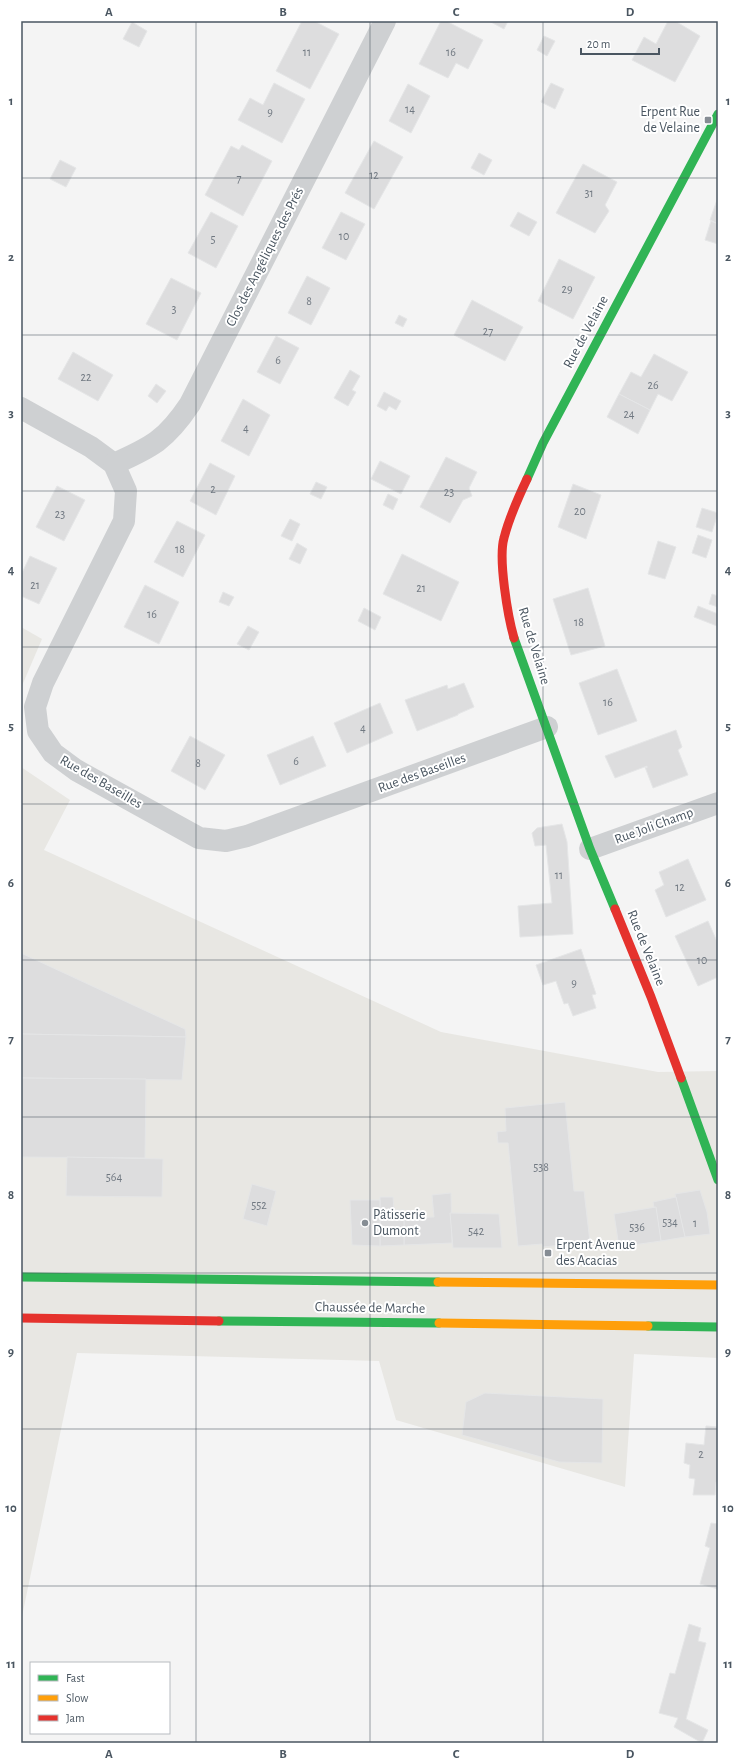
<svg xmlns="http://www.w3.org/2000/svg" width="739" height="1764" viewBox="0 0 739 1764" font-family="'Alegreya Sans',sans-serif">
<rect width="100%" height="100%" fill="#f4f4f4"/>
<g fill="#e8e7e3">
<path d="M21 627 42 639 21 688Z"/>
<path d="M21 767 70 800 44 850 441 1032 658 1072 718 1071V1358L634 1354 625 1487 396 1420 379 1361 77 1353 21 1621Z"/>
</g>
<g fill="#ddddde" stroke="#e5e6e7">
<path d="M302 21H314L339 34 310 89 276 71Z"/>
<path d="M441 21H446L483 40 468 69 456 63 448 78 419 64Z"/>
<path d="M489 21H508L504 29Z"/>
<path d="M668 21H675L700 36 675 82 632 60 644 37 656 44Z"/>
<path d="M132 22 147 31 139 47 123 39Z"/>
<path d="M544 36 555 41 547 56 537 50Z"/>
<path d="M274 83 305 99 282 143 238 120 250 98 263 105Z"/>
<path d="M551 83 564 89 555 109 541 102Z"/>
<path d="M408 84 430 96 411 133 389 121Z"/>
<path d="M374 141 403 157 374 209 345 193Z"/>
<path d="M242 145 272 161 243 216 205 195 231 146 239 150Z"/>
<path d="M479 153 492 160 484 175 471 168Z"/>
<path d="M60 160 76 168 66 187 50 179Z"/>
<path d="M583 164 617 182 605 205 609 211 595 233 556 213Z"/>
<path d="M718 197V224L710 220Z"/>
<path d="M211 212 238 226 216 268 188 253Z"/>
<path d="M341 212 365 224 346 260 322 248Z"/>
<path d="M518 212 537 222 529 236 510 226Z"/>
<path d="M711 221 718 224V244L705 240Z"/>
<path d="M559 259 595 277 573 319 538 301Z"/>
<path d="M307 276 330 288 311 325 288 313Z"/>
<path d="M171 278 201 293 177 340 146 324Z"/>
<path d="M472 300 523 327 505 361 454 335Z"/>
<path d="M399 315 407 319 403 327 395 323Z"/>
<path d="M276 336 299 348 280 384 257 372Z"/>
<path d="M73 352 113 375 98 401 58 379Z"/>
<path d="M654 354 688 372 672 401 658 394 650 410 619 394 631 372 641 377Z"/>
<path d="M350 370 360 376 352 390 356 392 348 406 334 398Z"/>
<path d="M156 384 166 391 157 403 148 396Z"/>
<path d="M384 392 401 401 396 410 389 406 386 411 377 406Z"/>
<path d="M619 394 650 410 638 434 607 417Z"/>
<path d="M243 399 270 415 249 456 221 441Z"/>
<path d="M446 457 477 472 469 488 472 496 463 500 450 523 420 507Z"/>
<path d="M380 461 410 476 401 494 371 479Z"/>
<path d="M210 463 235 476 216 515 190 501Z"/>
<path d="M316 482 327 487 321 499 310 494Z"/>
<path d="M573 484 601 495 586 539 558 527Z"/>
<path d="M57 486 85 500 64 541 36 527Z"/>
<path d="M388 494 398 499 393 510 383 505Z"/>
<path d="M702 508 718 513 712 532 696 527Z"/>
<path d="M290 519 300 524 292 541 281 536Z"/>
<path d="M177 521 205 535 183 577 154 562Z"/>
<path d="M698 535 712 540 706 558 692 553Z"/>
<path d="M658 541 676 547 665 579 648 574Z"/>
<path d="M297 543 307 549 300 564 289 559Z"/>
<path d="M402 554 459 582 441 621 383 594Z"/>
<path d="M30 556 57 568 39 604 21 596V575Z"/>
<path d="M145 585 179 602 159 644 124 627Z"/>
<path d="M588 588 605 646 571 655 553 599Z"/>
<path d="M223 592 234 597 229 606 219 602Z"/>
<path d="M712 594 718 596V607L709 604Z"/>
<path d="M698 606 718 614 717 626 694 617Z"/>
<path d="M364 608 381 617 375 630 358 621Z"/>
<path d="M248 626 259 632 249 650 237 644Z"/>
<path d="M617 669 637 721 598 735 579 683Z"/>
<path d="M464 683 474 707 458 714V715L417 731 405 700 447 685 448 689Z"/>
<path d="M380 703 393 733 347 753 334 723Z"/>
<path d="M676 730 682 747 678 750 688 775 653 788 645 767 647 768V766L615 778 605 756Z"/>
<path d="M190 736 225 755 205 790 171 771Z"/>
<path d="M313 736 326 766 280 785 267 755Z"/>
<path d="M562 824 567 842 573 934 520 937 518 906 552 903 546 845 535 846 532 833 537 828Z"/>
<path d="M688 859 706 900 666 917 655 890 664 885 659 872Z"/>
<path d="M708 921 718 944V977L698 986 675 936Z"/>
<path d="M581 949 596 994 592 995 596 1008 573 1016 568 1003 564 1004 556 981 543 985 536 965Z"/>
<path d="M21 953 185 1029 186 1037 21 1034Z"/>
<path d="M21 1034 186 1037 182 1080 21 1078Z"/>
<path d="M21 1078 146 1079 145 1158 21 1157Z"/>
<path d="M565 1102 574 1191H584L590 1242 543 1247 542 1244 518 1246 508 1143H498L497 1132 506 1131 505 1108Z"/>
<path d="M67 1157 163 1159 162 1197 66 1196Z"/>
<path d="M252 1184 276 1191 267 1226 243 1219Z"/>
<path d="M700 1190 707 1212 710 1234 685 1237 675 1194Z"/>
<path d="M451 1193 452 1243 404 1245V1218L434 1217 432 1195Z"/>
<path d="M380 1197H393L394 1210H404V1245L380 1246Z"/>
<path d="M676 1197 685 1237 661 1241 653 1202Z"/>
<path d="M350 1200H380V1246L352 1245Z"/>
<path d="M656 1207 661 1241 619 1247 614 1214Z"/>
<path d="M450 1213 499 1214 502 1248H453Z"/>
<path d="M485 1393 603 1399 602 1463 559 1462 462 1435 466 1402Z"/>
<path d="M706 1426 718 1427V1481L716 1482 715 1495H693L695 1479 689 1478 690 1465 684 1463 686 1443 704 1445Z"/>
<path d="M711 1523 718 1524V1589L700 1584 710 1548 705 1546Z"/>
<path d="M689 1624 701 1628 698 1641 706 1643 686 1719 708 1730 702 1743 674 1727 678 1718 659 1713 670 1673 675 1674Z"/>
</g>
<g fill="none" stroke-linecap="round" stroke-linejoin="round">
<g stroke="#ced0d2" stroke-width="22">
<path d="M21 408 91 447 114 464 126 491 124 521 43 683 35 707 38 731 53 753 76 770 199 838 226 841 247 836 547 727"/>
<path d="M114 464C152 447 166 440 190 404L385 21"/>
<path d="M590 849 718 803"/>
</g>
<g stroke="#30b455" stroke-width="9">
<path d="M527 479 543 443 718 114"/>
<path d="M514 638 590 849 615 909"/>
<path d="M681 1078 718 1180"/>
<path d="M21 1277 438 1282"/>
<path d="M219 1321 439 1323"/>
<path d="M648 1326 718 1327"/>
</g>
<g stroke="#ff9f0a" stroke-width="9">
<path d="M438 1282 718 1285"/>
<path d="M439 1323 648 1326"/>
</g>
<g stroke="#e5322d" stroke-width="9">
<path d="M514 638C508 617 498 559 504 538 509 518 518 498 527 479"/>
<path d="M615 909 651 997 681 1078"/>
<path d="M21 1318 219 1321"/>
</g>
</g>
<path fill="none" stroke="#4a5661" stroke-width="1" stroke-opacity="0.55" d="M196 21V1743M370 21V1743M543 21V1743M21 178H718M21 335H718M21 491H718M21 647H718M21 804H718M21 960H718M21 1117H718M21 1273H718M21 1429H718M21 1586H718"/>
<g fill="#868d94" stroke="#fff" stroke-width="1.5">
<rect x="704" y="116" width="8" height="8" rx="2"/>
<circle cx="365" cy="1223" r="4"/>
<rect x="544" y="1249" width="8" height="8" rx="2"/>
</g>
<g text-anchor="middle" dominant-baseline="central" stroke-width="4" stroke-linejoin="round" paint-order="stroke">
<g font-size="12" fill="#707881">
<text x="307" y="52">11</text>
<text x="451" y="52">16</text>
<text x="410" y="109">14</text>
<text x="270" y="112">9</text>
<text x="374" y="175">12</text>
<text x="239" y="178">7</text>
<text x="589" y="193">31</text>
<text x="344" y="236">10</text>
<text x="213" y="239">5</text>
<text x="567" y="289">29</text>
<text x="309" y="301">8</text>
<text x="174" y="309">3</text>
<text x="488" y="331">27</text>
<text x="278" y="360">6</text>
<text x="86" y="377">22</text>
<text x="653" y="385">26</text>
<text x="629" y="414">24</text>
<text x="246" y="428">4</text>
<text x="213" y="489">2</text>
<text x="449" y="492">23</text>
<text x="580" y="511">20</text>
<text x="60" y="514">23</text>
<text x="180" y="549">18</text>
<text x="35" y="585">21</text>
<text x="421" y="588">21</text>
<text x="152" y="614">16</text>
<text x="579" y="622">18</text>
<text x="608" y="702">16</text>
<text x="363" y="728">4</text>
<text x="296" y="761">6</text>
<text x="198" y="763">8</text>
<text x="559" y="875">11</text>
<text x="680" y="887">12</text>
<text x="702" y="960">10</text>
<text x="574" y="983">9</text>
<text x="541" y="1167">538</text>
<text x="114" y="1177">564</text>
<text x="259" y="1205">552</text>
<text x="670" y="1222">534</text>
<text x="695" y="1223">1</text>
<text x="637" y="1227">536</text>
<text x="476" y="1231">542</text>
<text x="701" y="1454">2</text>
</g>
<g font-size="14" fill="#4a5661" stroke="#fff" text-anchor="start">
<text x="700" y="112" text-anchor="end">Erpent Rue<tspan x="700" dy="16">de Velaine</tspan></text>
<text x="373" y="1215">Pâtisserie<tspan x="373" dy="16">Dumont</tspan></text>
<text x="556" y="1245">Erpent Avenue<tspan x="556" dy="16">des Acacias</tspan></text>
</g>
<g font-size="14" fill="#4a5661" stroke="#fff">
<text transform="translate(265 257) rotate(-63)">Clos des Angéliques des Prés</text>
<text transform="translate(586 332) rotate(-62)">Rue de Velaine</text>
<text transform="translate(534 646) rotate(73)">Rue de Velaine</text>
<text transform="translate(422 773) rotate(-20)">Rue des Baseilles</text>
<text transform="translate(101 782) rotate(30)">Rue des Baseilles</text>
<text transform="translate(654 826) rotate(-20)">Rue Joli Champ</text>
<text transform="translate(646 948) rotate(68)">Rue de Velaine</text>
<text transform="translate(370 1308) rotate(1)">Chaussée de Marche</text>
</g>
</g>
<rect width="739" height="1764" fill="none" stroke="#ffffff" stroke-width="44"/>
<rect x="30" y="1662" width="140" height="72" fill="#ffffff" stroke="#b7bbc0"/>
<rect x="38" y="1675" width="20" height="6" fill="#30b455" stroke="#b7bbc0"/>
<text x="66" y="1682" font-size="12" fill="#4a5661">Fast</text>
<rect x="38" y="1695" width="20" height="6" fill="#ff9f0a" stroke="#b7bbc0"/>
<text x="66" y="1702" font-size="12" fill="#4a5661">Slow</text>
<rect x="38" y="1715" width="20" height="6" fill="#e5322d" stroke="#b7bbc0"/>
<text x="66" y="1722" font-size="12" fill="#4a5661">Jam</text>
<path d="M581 48v6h78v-6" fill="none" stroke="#4a5661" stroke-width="2"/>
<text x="587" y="48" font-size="12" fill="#4a5661" stroke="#ffffff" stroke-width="3" paint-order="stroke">20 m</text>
<rect x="22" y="22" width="695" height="1720" fill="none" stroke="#4a5661" stroke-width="1.5"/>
<g font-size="13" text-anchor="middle" font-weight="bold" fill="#4a5661">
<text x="109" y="16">A</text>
<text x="283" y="16">B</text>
<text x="456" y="16">C</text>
<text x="630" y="16">D</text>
<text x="11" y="105">1</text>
<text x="728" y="105">1</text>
<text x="11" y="261">2</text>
<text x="728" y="261">2</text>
<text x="11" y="417">3</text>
<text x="728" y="417">3</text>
<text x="11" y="574">4</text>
<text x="728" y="574">4</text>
<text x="11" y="730">5</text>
<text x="728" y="730">5</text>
<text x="11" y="887">6</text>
<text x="728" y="887">6</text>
<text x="11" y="1043">7</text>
<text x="728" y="1043">7</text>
<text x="11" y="1199">8</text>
<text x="728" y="1199">8</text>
<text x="11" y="1356">9</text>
<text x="728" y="1356">9</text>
<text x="11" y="1512">10</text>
<text x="728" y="1512">10</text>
<text x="11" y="1668">11</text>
<text x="728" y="1668">11</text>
<text x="109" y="1758">A</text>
<text x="283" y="1758">B</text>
<text x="456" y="1758">C</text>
<text x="630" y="1758">D</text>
</g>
</svg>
